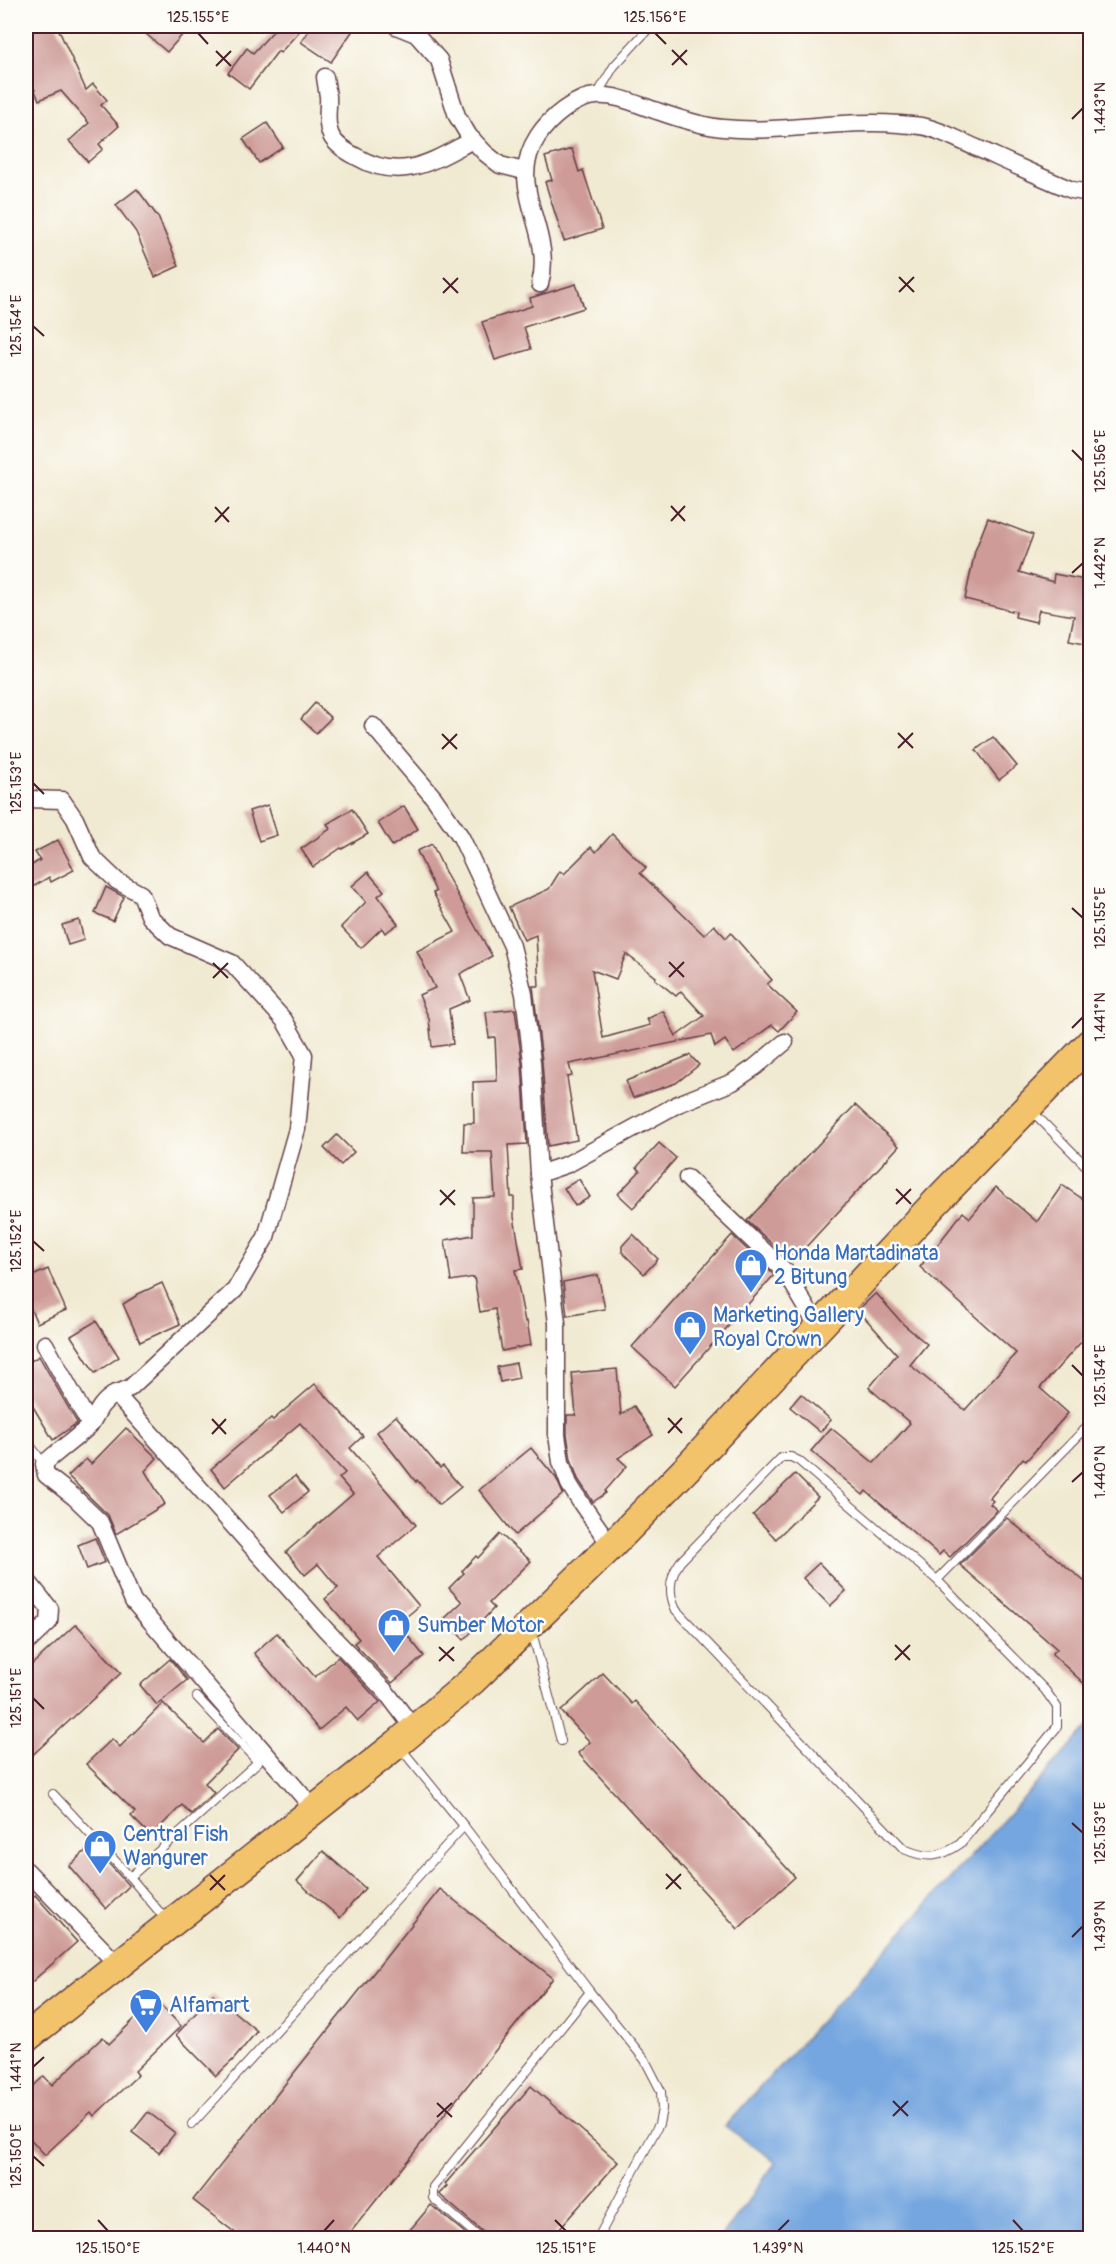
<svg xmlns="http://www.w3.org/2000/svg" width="1116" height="2264" viewBox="0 0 1116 2264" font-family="Pangolin,sans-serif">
<rect width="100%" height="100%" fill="#fdfcf7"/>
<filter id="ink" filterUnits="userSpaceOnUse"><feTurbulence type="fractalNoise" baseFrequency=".0167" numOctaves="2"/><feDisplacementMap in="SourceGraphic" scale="12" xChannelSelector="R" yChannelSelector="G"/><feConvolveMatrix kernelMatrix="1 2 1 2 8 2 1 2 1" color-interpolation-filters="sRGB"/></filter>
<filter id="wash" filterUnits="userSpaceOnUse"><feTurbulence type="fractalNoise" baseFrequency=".008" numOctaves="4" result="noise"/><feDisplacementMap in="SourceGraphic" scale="24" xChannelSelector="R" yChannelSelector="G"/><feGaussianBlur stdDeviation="1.35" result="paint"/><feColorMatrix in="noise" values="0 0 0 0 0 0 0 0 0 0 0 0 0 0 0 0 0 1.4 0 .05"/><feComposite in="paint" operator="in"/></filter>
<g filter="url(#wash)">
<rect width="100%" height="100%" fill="#f1ead2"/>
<path fill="#74a6df" stroke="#5f6285" stroke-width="1.5" d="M1090 1725V2238H721L776 2162 725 2126Z"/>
<g id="blocks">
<g fill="#ce9b98" fill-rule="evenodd">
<path d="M26 26H57L86 90 93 84 107 100 101 105 119 126 99 144 103 149 88 162 69 141 89 123 61 91 39 100 26 69Z"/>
<path d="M153 26H190L167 52 146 34Z"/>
<path d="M278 26H304L280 53 278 51 249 89 228 73 247 48 253 53Z"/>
<path d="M312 26H356L331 62 301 42Z"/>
<path d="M267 123 283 147 259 163 243 139Z"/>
<path d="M572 149 579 172 583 170 602 229 564 241 545 182 552 180 545 157Z"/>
<path d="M137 189 158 217 179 266 155 277 136 232 116 205Z"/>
<path d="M576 284 584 308 524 327 531 349 495 360 482 322 532 306 530 298Z"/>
<path d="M988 518 1033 535 1019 572 1053 582 1054 574 1090 581V644L1069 640 1074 616 1039 610 1036 622 1015 617 1016 612 965 599 975 551Z"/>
<path d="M315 703 331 718 316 733 301 719Z"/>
<path d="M993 737 1017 766 999 780 976 750Z"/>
<path d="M268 805 277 835 259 841 249 811Z"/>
<path d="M404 806 418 829 392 846 378 823Z"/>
<path d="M352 809 368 834 342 849 341 848 313 867 301 849 330 829 327 824Z"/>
<path d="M612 834 646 868 640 873 704 935 714 925 726 938 731 933 772 980 767 984 797 1012 779 1031 772 1025 734 1053 725 1040 715 1047 711 1035 569 1064 572 1076 567 1077 577 1140 548 1146 542 1061 533 986H539L536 935 524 940 509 907 549 889 560 871 564 874 591 847 596 852ZM626 954 656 977 655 979 676 996 681 991 704 1016 676 1036 663 1011 647 1019 650 1025 603 1038 592 970 616 979Z"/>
<path d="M58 840 74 870 51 882 49 877 26 891V869L40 860 35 852Z"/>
<path d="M432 844 447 876 492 956 460 974 470 1000 449 1009 453 1044 432 1047 429 1019 419 995 435 988 417 951 455 932 433 893 436 892 417 851Z"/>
<path d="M368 872 384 891 378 896 398 924 385 933 382 928 361 948 341 927 366 902 352 886Z"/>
<path d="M106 887 124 897 113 921 95 913Z"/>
<path d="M79 920 84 940 68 945 62 925Z"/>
<path d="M515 1009 522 1063 527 1144 508 1145 511 1197H514V1217L523 1269 515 1270 525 1322 527 1321 531 1345 502 1351 495 1309 480 1312 474 1277 451 1281 445 1240 473 1235V1198L495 1197 492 1152H463L464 1123H474L473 1082 497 1081 495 1037 489 1038 486 1012Z"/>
<path d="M690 1055 699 1065 676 1083 633 1098 626 1081Z"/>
<path d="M855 1105 899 1146 792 1262 747 1221Z"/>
<path d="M337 1135 354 1152 341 1165 324 1148Z"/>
<path d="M659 1143 676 1158 633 1208 618 1194 640 1171 637 1167Z"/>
<path d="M579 1179 590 1197 575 1206 564 1188Z"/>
<path d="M1062 1185 1090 1204V1332L1040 1388 1068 1413 1026 1461 1023 1458 990 1498 993 1501 990 1504 997 1510 950 1557 943 1551 939 1555 866 1491 863 1495 811 1451 831 1428 874 1463 910 1423 869 1388 897 1354 858 1310 876 1293 903 1324 927 1344 910 1365 965 1410 1016 1353 920 1267 963 1212 970 1218 996 1187 1037 1222Z"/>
<path d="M633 1234 658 1259 644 1274 622 1252V1246Z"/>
<path d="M732 1235 774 1275 675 1386 632 1347Z"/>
<path d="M48 1269 66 1310 37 1323 26 1298V1279Z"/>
<path d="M598 1275 605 1309 567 1316 563 1282Z"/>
<path d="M162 1283 180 1324 140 1342 123 1304 136 1296V1295Z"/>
<path d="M96 1321 119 1357 95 1373 71 1336Z"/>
<path d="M39 1356 77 1423 53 1440 26 1395V1364Z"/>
<path d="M516 1363 519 1378 500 1382 497 1367Z"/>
<path d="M617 1369 621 1415 634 1406 653 1435 618 1458 627 1466 605 1491 606 1493 593 1502 578 1479 571 1459 567 1434V1415H576L572 1373Z"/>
<path d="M315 1384 363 1436 350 1448 416 1525 378 1557 419 1606 398 1624 424 1656 392 1683 354 1643 359 1639 325 1599 338 1588 318 1564 305 1575 286 1552 353 1494 339 1478 345 1473 300 1423 225 1487 211 1469 271 1418 273 1420Z"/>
<path d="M801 1394 831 1420 820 1432 790 1407Z"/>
<path d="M396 1416 440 1468 443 1466 461 1487 439 1505 417 1480 416 1482 377 1432Z"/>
<path d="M126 1428 157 1458 145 1471 165 1504 116 1534 108 1515 68 1476 86 1459 91 1464Z"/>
<path d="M531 1448 556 1478 563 1494 515 1535 479 1490Z"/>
<path d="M795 1474 818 1497 776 1539 753 1515Z"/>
<path d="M295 1476 308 1492 284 1512 270 1495Z"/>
<path d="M1007 1518 1090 1586V1689L1052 1654 1057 1649 960 1565Z"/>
<path d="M500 1534 531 1561 489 1603 494 1608 464 1640 444 1619 462 1602 449 1588 464 1573 462 1571 476 1556 478 1558Z"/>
<path d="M95 1538 105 1562 87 1569 78 1545Z"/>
<path d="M819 1563 846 1591 830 1606 803 1578Z"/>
<path d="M76 1624 121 1673 26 1761V1670Z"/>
<path d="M277 1633 315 1677 338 1657 380 1702 358 1721 346 1707 319 1730 254 1653Z"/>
<path d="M170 1659 187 1680 157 1705 140 1685Z"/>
<path d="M603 1673 632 1704 635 1701 795 1877 738 1929 578 1753 590 1742 561 1711Z"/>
<path d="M163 1703 204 1743 218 1729 238 1750 205 1783 214 1793 191 1814 182 1805 151 1836 131 1816 135 1812 86 1764 112 1739 120 1747Z"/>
<path d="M92 1845 129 1886 106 1909 69 1866Z"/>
<path d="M323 1851 365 1888 340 1918 297 1881Z"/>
<path d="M440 1889 553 1978 346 2238H242L193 2200Z"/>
<path d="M35 1895 77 1942 26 1987V1903Z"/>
<path d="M213 1994 257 2031 234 2059 216 2076 176 2035Z"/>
<path d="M155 1999 181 2026 135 2071 138 2075 94 2116 91 2112 45 2155 26 2134V2093L44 2076 52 2085 103 2037 109 2044Z"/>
<path d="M531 2086 618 2162 551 2238H486L484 2233 439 2194 447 2186 445 2184Z"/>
<path d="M148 2112 175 2133 159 2153 132 2132Z"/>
<path d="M431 2205 471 2238H403Z"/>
</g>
</g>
</g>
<g filter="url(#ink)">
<use href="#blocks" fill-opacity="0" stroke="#633d44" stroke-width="1.5"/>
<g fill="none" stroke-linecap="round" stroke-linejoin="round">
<g stroke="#633d44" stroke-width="10">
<g id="service">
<path d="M597 95 614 66 651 26"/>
<path d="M1030 1109 1090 1170"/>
<path d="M26 1440 44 1464"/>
<path d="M782 1457H791L799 1461 937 1580 1045 1690 1057 1707V1727L960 1844C940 1858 927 1859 904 1849L676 1610C668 1593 669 1578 680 1562Z"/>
<path d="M937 1580 1090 1424"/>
<path d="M532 1632 561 1741"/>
<path d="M399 1746 464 1826 590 1992 645 2060 661 2091 662 2109 659 2124 598 2238"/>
<path d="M53 1794 130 1877 167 1921"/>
<path d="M130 1877 258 1762 197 1697"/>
<path d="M192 2124 464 1826"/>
<path d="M480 2238 433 2198V2187L590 1992"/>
</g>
</g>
<g stroke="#633d44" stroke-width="19">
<g id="minor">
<path d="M396 26 416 34 439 60 457 116 469 136 485 153 500 165 524 171"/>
<path d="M325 77C326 84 327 90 328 96 329 109 325 120 330 133 333 143 347 152 357 157 402 183 432 161 473 140"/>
<path d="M540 284C555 230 504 187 538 136 549 119 575 97 596 96 616 94 638 105 657 111 677 118 701 126 723 128 781 134 840 119 899 124 908 125 918 125 926 127 943 131 960 141 977 148 1008 162 1040 177 1072 190L1090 193"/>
<path d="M373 726 434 798 461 837 512 946 524 994 532 1062 539 1174 557 1323V1435L561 1462 569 1484 581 1503 611 1546"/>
<path d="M26 799 62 800 75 819 92 857 117 881 141 894 150 917 170 936 232 963 284 1020 304 1055 297 1129 266 1237 235 1290 130 1388C119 1392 109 1396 102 1405 96 1412 94 1422 87 1428 73 1441 57 1451 44 1464L46 1475 74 1497 100 1522 133 1601 313 1808"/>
<path d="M539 1174 568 1164 678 1104 733 1082 755 1067 785 1042"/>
<path d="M687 1178 785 1271 819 1329"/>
<path d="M45 1344 90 1425"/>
<path d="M115 1393 326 1630 386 1692 414 1729"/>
<path d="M26 1579 50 1609 49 1622 26 1644"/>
<path d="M26 1870 118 1965"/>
</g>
</g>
<g stroke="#633d44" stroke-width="31">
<path id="trunk" d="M26 2038 397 1744 473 1680 611 1546 688 1467 937 1201 1090 1043"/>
</g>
<use href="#service" stroke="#fff" stroke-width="8"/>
<use href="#minor" stroke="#fff" stroke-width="16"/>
<use href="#trunk" stroke="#f2c36a" stroke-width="28"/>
</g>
</g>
<path fill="none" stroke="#4a1f2b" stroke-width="2" d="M198 33 208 44M655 33 666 44M672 50 687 65M216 51 231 66M672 65 687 50M216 66 231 51M1072 119 1083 108M899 277 914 292M443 278 458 293M899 292 914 277M443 293 458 278M33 326 44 336M1072 450 1083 461M671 506 685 521M215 507 229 522M671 521 685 506M215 522 229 507M1072 573 1083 563M898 733 913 748M442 734 457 749M898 748 913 733M442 749 457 734M33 783 44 794M1072 908 1083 918M669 962 684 977M213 963 228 978M669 977 684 962M213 978 228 963M1072 1028 1083 1017M896 1189 911 1204M440 1190 455 1205M896 1204 911 1189M440 1205 455 1190M33 1241 44 1251M1072 1365 1083 1376M668 1418 682 1433M212 1419 226 1434M668 1433 682 1418M212 1434 226 1419M1072 1482 1083 1472M895 1645 910 1660M439 1647 454 1661M895 1660 910 1645M439 1661 454 1647M33 1698 44 1709M1072 1823 1083 1833M666 1874 681 1889M210 1875 225 1890M666 1889 681 1874M210 1890 225 1875M1072 1937 1083 1926M33 2067 44 2057M893 2101 908 2116M437 2103 452 2117M893 2116 908 2101M437 2117 452 2103M33 2156 44 2166M98 2220 108 2231M555 2220 566 2231M1013 2220 1023 2231M324 2231 334 2220M778 2231 789 2220"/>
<defs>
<g id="shop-pin" transform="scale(1.725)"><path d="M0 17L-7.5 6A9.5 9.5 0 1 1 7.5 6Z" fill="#3f7fe0" stroke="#fdfcf7"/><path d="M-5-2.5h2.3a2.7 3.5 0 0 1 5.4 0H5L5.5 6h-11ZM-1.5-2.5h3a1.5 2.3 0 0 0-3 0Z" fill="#fff"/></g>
<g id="supermarket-pin" transform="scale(1.725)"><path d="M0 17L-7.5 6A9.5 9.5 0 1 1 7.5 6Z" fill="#3f7fe0" stroke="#fdfcf7"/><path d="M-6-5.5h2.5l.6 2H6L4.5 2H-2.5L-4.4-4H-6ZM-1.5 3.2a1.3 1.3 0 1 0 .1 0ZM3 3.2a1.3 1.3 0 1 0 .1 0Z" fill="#fff"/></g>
</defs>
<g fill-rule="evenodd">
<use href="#shop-pin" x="751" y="1265"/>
<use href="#shop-pin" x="690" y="1327"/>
<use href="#shop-pin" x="394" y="1625"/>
<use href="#shop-pin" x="100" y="1846"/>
<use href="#supermarket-pin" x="146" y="2005"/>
</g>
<g text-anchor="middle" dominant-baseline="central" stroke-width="5" stroke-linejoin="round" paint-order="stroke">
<g font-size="21" fill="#366cbe" stroke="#fdfcf7" text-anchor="start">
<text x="774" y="1253">Honda Martadinata<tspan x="774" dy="24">2 Bitung</tspan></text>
<text x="713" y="1315">Marketing Gallery<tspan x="713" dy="24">Royal Crown</tspan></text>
<text x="417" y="1625">Sumber Motor</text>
<text x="123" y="1834">Central Fish<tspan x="123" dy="24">Wangurer</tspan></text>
<text x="169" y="2005">Alfamart</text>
</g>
</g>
<rect width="1116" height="2264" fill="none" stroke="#fdfcf7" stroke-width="66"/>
<rect x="33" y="33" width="1050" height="2198" fill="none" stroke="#4a1f2b" stroke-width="2"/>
<g font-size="15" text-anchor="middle" fill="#4a1f2b">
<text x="198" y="22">125.155°E</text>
<text x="655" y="22">125.156°E</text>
<text transform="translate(1100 108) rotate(-90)" y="5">1.443°N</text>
<text transform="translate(16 326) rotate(-90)" y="5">125.154°E</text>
<text transform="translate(1100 461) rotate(-90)" y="5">125.156°E</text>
<text transform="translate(1100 563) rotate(-90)" y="5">1.442°N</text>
<text transform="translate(16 783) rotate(-90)" y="5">125.153°E</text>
<text transform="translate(1100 918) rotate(-90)" y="5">125.155°E</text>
<text transform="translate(1100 1017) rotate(-90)" y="5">1.441°N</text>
<text transform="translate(16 1241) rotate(-90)" y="5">125.152°E</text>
<text transform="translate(1100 1376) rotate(-90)" y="5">125.154°E</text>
<text transform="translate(1100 1472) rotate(-90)" y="5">1.440°N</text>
<text transform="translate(16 1698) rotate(-90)" y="5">125.151°E</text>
<text transform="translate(1100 1833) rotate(-90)" y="5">125.153°E</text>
<text transform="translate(1100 1926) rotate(-90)" y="5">1.439°N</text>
<text transform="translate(16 2067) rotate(-90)" y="5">1.441°N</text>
<text transform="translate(16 2156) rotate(-90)" y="5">125.150°E</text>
<text x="108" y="2253">125.150°E</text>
<text x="324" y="2253">1.440°N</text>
<text x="566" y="2253">125.151°E</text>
<text x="778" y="2253">1.439°N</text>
<text x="1023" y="2253">125.152°E</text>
</g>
</svg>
